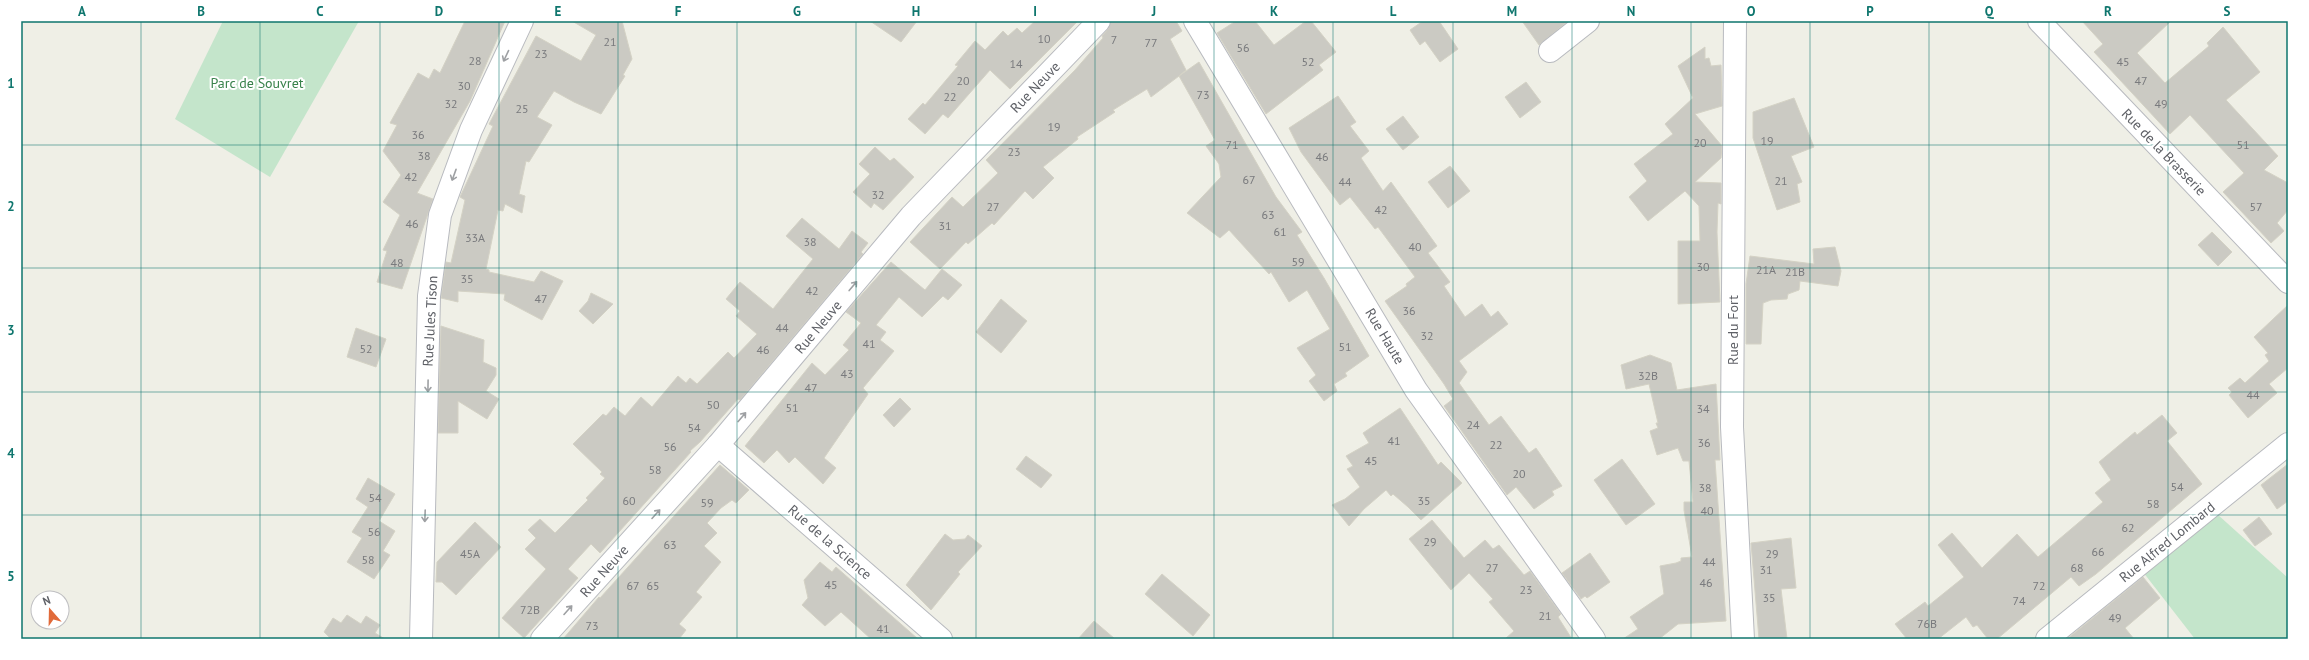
<svg xmlns="http://www.w3.org/2000/svg" width="2309" height="660" viewBox="0 0 2309 660" font-family="'PT Sans',sans-serif">
<rect width="100%" height="100%" fill="#efefe6"/>
<g fill="#c4e5cb">
<path d="M223 21H359L270 177 175 119Z"/>
<path d="M2217 514 2288 578V639H2195L2143 572Z"/>
</g>
<g fill="#cbcac3" stroke="#d4d2c5">
<path d="M465 21H505L470 101 417 193 433 199 402 289 377 282 387 251 383 250 400 215 383 202 401 175 383 151 397 125 390 123 418 73 429 79 434 69 440 73Z"/>
<path d="M572 21H622L632 59 623 75 625 76 601 114 574 102 554 91 537 117 552 125 529 162 526 161 519 194 525 196 522 213 505 204 503 211 498 210 486 269 489 270V272L534 282 541 271 563 281 542 320 504 300 505 294 458 291V302L441 298 446 262 451 263 465 200 460 197 493 126 489 124 536 36 581 61 596 35Z"/>
<path d="M870 21H917L901 42Z"/>
<path d="M1035 21H1078L1010 89 990 70 948 118 943 114 925 134 908 119 923 103 925 105 958 66 955 65 975 41 985 50 1003 31 1008 36 1017 28 1022 33Z"/>
<path d="M1111 21H1176L1182 31 1170 39 1186 70 1179 76 1199 62 1276 197 1302 232 1297 235 1324 278 1369 356 1345 373 1347 376 1334 384 1337 391 1324 401 1309 381 1316 375 1297 348 1330 329 1307 290 1289 302 1271 272 1269 274 1229 230 1220 238 1187 213 1221 177 1219 164 1206 146 1215 140 1179 76 1151 97 1147 89 1113 110 1115 112 1077 137 1078 139 1043 167 1054 178 1033 199 1025 191 994 225 992 223 968 244 966 242 940 269 910 242 952 197 963 207 998 173 986 160 1075 70 1103 38 1102 36 1108 29Z"/>
<path d="M1236 21H1255L1274 45 1306 21H1311L1336 52 1319 65 1323 70 1266 114 1217 33Z"/>
<path d="M1423 21H1439L1458 49 1440 62 1425 41 1420 45 1410 30Z"/>
<path d="M1522 21H1568L1539 45Z"/>
<path d="M2082 21H2171L2137 53 2165 83 2209 46 2207 43 2223 27 2260 72 2226 100 2278 156 2264 170 2288 183V210L2277 223 2284 231 2271 243 2223 192 2244 173 2190 115 2170 134 2094 52 2103 44Z"/>
<path d="M1705 47V59L1709 58 1711 66 1721 65 1722 106 1695 114 1722 146 1721 158 1695 182 1721 183V204L1718 203 1717 232 1720 302 1678 304V241H1700L1699 206 1685 191 1648 221 1629 197 1647 181 1634 164 1673 134 1665 124 1693 98 1678 66Z"/>
<path d="M1526 82 1541 102 1520 118 1505 97Z"/>
<path d="M1338 96 1356 122 1350 126 1369 151 1361 158 1383 191 1391 182 1437 246 1428 253 1450 282 1444 286 1465 317 1482 304 1491 317 1498 311 1508 324 1459 361 1467 372 1459 383 1489 425 1501 416 1529 453 1536 448 1562 486 1552 491 1554 495 1534 509 1516 487 1507 495 1444 406 1453 399 1444 384 1385 301 1407 286 1406 284 1415 277 1378 227 1375 229 1350 197 1340 205 1301 152 1289 128Z"/>
<path d="M1794 98 1814 147 1791 156 1802 182 1797 184 1800 202 1777 210 1753 138V112Z"/>
<path d="M1403 116 1419 137 1403 150 1386 129Z"/>
<path d="M875 147 890 161 894 158 914 177 883 210 874 203 871 208 853 192 870 174 859 164Z"/>
<path d="M1450 166 1470 191 1448 208 1428 182Z"/>
<path d="M802 218 839 249 852 231 868 243 861 252 863 254 740 400 738 399 700 442 690 451 691 452 600 553 591 544 568 569 578 578 524 638 502 618 546 569 525 549 536 538 528 530 540 519 555 533 588 500 586 498 605 478 600 474 602 472 573 444 603 414 606 416 614 407 625 416 641 397 652 407 678 376 686 383 690 378 697 384 728 352 734 358 757 334 736 316 740 311 726 299 740 282 773 309 813 259 786 236Z"/>
<path d="M2212 232 2232 252 2218 266 2198 245Z"/>
<path d="M1835 247 1841 271 1838 286 1800 281 1799 290 1788 294 1787 299 1771 300 1763 303 1761 344H1746V284L1750 256 1814 264 1813 249Z"/>
<path d="M891 262 925 290 942 269 962 285 948 300 943 296 922 317 899 297 876 325 886 332 880 340 894 351 863 388 868 394 824 458 836 468 823 484 795 457 789 463 777 450 764 463 745 446 812 363 825 375 849 350 843 345 861 323 846 312Z"/>
<path d="M591 293 613 304 593 324 579 311 588 301Z"/>
<path d="M1001 299 1027 321 1001 353 976 332Z"/>
<path d="M2288 305V368L2269 384 2277 393 2248 418 2229 395 2232 392 2228 388 2240 378 2245 383 2269 361 2265 355 2268 353 2254 337Z"/>
<path d="M441 326 484 340 483 362 496 368V375L486 391 499 399 487 419 458 401V433H438Z"/>
<path d="M356 328 386 339 376 367 347 357Z"/>
<path d="M1650 355 1671 363 1677 390 1716 384 1720 460H1715L1726 621 1678 624 1659 639H1623L1638 629 1630 617 1664 594 1660 566 1676 563 1681 561V558L1692 557 1684 510V502H1693L1689 461H1683L1678 448 1657 455 1650 431 1658 428 1656 423H1658L1649 384 1626 389 1621 365Z"/>
<path d="M900 398 911 409 894 427 883 415Z"/>
<path d="M1400 408 1438 465 1441 462 1462 483 1421 520 1408 507 1393 494 1391 496 1386 490 1364 509 1349 526 1332 505 1345 499 1360 487 1347 469 1353 466 1346 456 1369 443 1363 433Z"/>
<path d="M2162 415 2177 433 2167 441 2202 484 2096 574 2079 586 2071 577 1997 639H1988L1977 625 1973 627 1966 617 1938 639H1907L1895 624 1925 602 1928 606 1964 577 1938 545 1952 533 1982 568 2017 534 2038 557 2103 502 2095 493 2111 480 2099 462 2135 432 2137 435Z"/>
<path d="M1026 456 1052 475 1041 488 1016 469Z"/>
<path d="M1622 459 1655 504 1626 525 1594 480Z"/>
<path d="M2288 464V501L2277 509 2261 485Z"/>
<path d="M720 465 749 490 736 503 732 500 721 508 707 523 717 533 704 546 721 562 696 592 702 597 679 624 686 630 679 639H563L599 597 600 598Z"/>
<path d="M368 478 395 494 379 521 395 531 383 551 390 555 374 579 347 562 362 538 352 532 368 507 356 499Z"/>
<path d="M2259 517 2272 534 2255 546 2243 530Z"/>
<path d="M1432 520 1464 558 1485 540 1493 549 1499 545 1524 575 1530 571 1561 614 1558 617 1572 639H1505L1514 631 1489 602 1493 599 1469 573 1451 590 1409 539Z"/>
<path d="M475 522 501 547 456 595 442 582H436L437 562Z"/>
<path d="M945 534 953 540 965 539 968 535 982 546 958 572 960 574 931 610 906 585Z"/>
<path d="M1791 538 1796 588 1781 589 1787 639H1759L1751 543Z"/>
<path d="M1590 553 1610 582 1587 598 1585 596 1581 599 1562 573Z"/>
<path d="M820 562 832 572 836 567 918 639H871L841 612 825 626 802 605 808 598 804 580Z"/>
<path d="M1162 574 1210 615 1193 636 1145 594Z"/>
<path d="M2143 577 2160 598 2125 628 2134 639H2067Z"/>
<path d="M347 615 361 624 366 616 380 625 375 633 385 639H331L324 632 333 618 341 623Z"/>
<path d="M1094 621 1115 639H1078Z"/>
</g>
<g fill="none" stroke-linecap="round" stroke-linejoin="round">
<g stroke="#b8babf" stroke-width="24">
<g id="minor">
<path d="M1195 21 1416 390 1594 639"/>
<path d="M1735 21 1732 427 1743 639"/>
<path d="M2039 21 2288 282"/>
<path d="M1550 51 1588 21"/>
<path d="M718 445 941 639"/>
<path d="M421 639 429 296 440 215 471 130 522 21"/>
<path d="M542 639 718 445 911 216 1099 21"/>
<path d="M2047 639 2288 444"/>
</g>
</g>
<use href="#minor" stroke="#fff" stroke-width="22"/>
</g>
<defs><path id="oneway-shaft" d="M-6 0H5M1.5-3L5.5 0L1.5 3" fill="none" stroke-width="1.6" stroke-linecap="round" stroke-linejoin="round"/></defs>
<g stroke="#9ea0a3">
<use href="#oneway-shaft" transform="translate(506 56) rotate(115)"/>
<use href="#oneway-shaft" transform="translate(454 175) rotate(110)"/>
<use href="#oneway-shaft" transform="translate(853 286) rotate(-50)"/>
<use href="#oneway-shaft" transform="translate(428 386) rotate(91)"/>
<use href="#oneway-shaft" transform="translate(742 417) rotate(-50)"/>
<use href="#oneway-shaft" transform="translate(656 514) rotate(-48)"/>
<use href="#oneway-shaft" transform="translate(425 516) rotate(92)"/>
<use href="#oneway-shaft" transform="translate(568 610) rotate(-48)"/>
</g>
<path fill="none" stroke="#0f766e" stroke-width="1" stroke-opacity="0.55" d="M141 21V639M260 21V639M380 21V639M499 21V639M618 21V639M737 21V639M856 21V639M976 21V639M1095 21V639M1214 21V639M1333 21V639M1453 21V639M1572 21V639M1691 21V639M1810 21V639M1929 21V639M2049 21V639M2168 21V639M21 145H2288M21 268H2288M21 392H2288M21 515H2288"/>
<g text-anchor="middle" dominant-baseline="central" stroke-width="4" stroke-linejoin="round" paint-order="stroke">
<g font-size="12" fill="#797a7d">
<text x="1044" y="38">10</text>
<text x="1114" y="39">7</text>
<text x="610" y="41">21</text>
<text x="1151" y="42">77</text>
<text x="1243" y="47">56</text>
<text x="541" y="53">23</text>
<text x="475" y="60">28</text>
<text x="1308" y="61">52</text>
<text x="2123" y="61">45</text>
<text x="1016" y="63">14</text>
<text x="963" y="80">20</text>
<text x="2141" y="80">47</text>
<text x="464" y="85">30</text>
<text x="1203" y="94">73</text>
<text x="950" y="96">22</text>
<text x="451" y="103">32</text>
<text x="2161" y="103">49</text>
<text x="522" y="108">25</text>
<text x="1054" y="126">19</text>
<text x="418" y="134">36</text>
<text x="1767" y="140">19</text>
<text x="1700" y="142">20</text>
<text x="1232" y="144">71</text>
<text x="2243" y="144">51</text>
<text x="1014" y="151">23</text>
<text x="424" y="155">38</text>
<text x="1322" y="156">46</text>
<text x="411" y="176">42</text>
<text x="1249" y="179">67</text>
<text x="1781" y="180">21</text>
<text x="1345" y="181">44</text>
<text x="878" y="194">32</text>
<text x="993" y="206">27</text>
<text x="2256" y="206">57</text>
<text x="1381" y="209">42</text>
<text x="1268" y="214">63</text>
<text x="412" y="223">46</text>
<text x="945" y="225">31</text>
<text x="1280" y="231">61</text>
<text x="475" y="237">33A</text>
<text x="810" y="241">38</text>
<text x="1415" y="246">40</text>
<text x="1298" y="261">59</text>
<text x="397" y="262">48</text>
<text x="1703" y="266">30</text>
<text x="1766" y="269">21A</text>
<text x="1795" y="271">21B</text>
<text x="467" y="278">35</text>
<text x="812" y="290">42</text>
<text x="541" y="298">47</text>
<text x="1409" y="310">36</text>
<text x="782" y="327">44</text>
<text x="1427" y="335">32</text>
<text x="869" y="343">41</text>
<text x="1345" y="346">51</text>
<text x="366" y="348">52</text>
<text x="763" y="349">46</text>
<text x="847" y="373">43</text>
<text x="1648" y="375">32B</text>
<text x="811" y="387">47</text>
<text x="2253" y="394">44</text>
<text x="713" y="404">50</text>
<text x="792" y="407">51</text>
<text x="1703" y="408">34</text>
<text x="1473" y="424">24</text>
<text x="694" y="427">54</text>
<text x="1394" y="440">41</text>
<text x="1704" y="442">36</text>
<text x="1496" y="444">22</text>
<text x="670" y="446">56</text>
<text x="1371" y="460">45</text>
<text x="655" y="469">58</text>
<text x="1519" y="473">20</text>
<text x="2177" y="486">54</text>
<text x="1705" y="487">38</text>
<text x="375" y="497">54</text>
<text x="629" y="500">60</text>
<text x="1424" y="500">35</text>
<text x="707" y="502">59</text>
<text x="2153" y="503">58</text>
<text x="1707" y="510">40</text>
<text x="2128" y="527">62</text>
<text x="374" y="531">56</text>
<text x="1430" y="541">29</text>
<text x="670" y="544">63</text>
<text x="2098" y="551">66</text>
<text x="470" y="553">45A</text>
<text x="1772" y="553">29</text>
<text x="368" y="559">58</text>
<text x="1709" y="561">44</text>
<text x="1492" y="567">27</text>
<text x="2077" y="567">68</text>
<text x="1766" y="569">31</text>
<text x="1706" y="582">46</text>
<text x="831" y="584">45</text>
<text x="633" y="585">67</text>
<text x="653" y="585">65</text>
<text x="2039" y="585">72</text>
<text x="1526" y="589">23</text>
<text x="1769" y="597">35</text>
<text x="2019" y="600">74</text>
<text x="530" y="609">72B</text>
<text x="1545" y="615">21</text>
<text x="2115" y="617">49</text>
<text x="1927" y="623">76B</text>
<text x="592" y="625">73</text>
<text x="883" y="628">41</text>
</g>
<g font-size="14" fill="#39824b" stroke="#fff">
<text x="257" y="83">Parc de Souvret</text>
</g>
<g font-size="14" fill="#5e6066" stroke="#fff">
<text transform="translate(1035 87) rotate(-46)">Rue Neuve</text>
<text transform="translate(2164 152) rotate(46)">Rue de la Brasserie</text>
<text transform="translate(430 321) rotate(-87)">Rue Jules Tison</text>
<text transform="translate(818 327) rotate(-50)">Rue Neuve</text>
<text transform="translate(1733 330) rotate(-90)">Rue du Fort</text>
<text transform="translate(1385 336) rotate(59)">Rue Haute</text>
<text transform="translate(830 542) rotate(41)">Rue de la Science</text>
<text transform="translate(2167 542) rotate(-39)">Rue Alfred Lombard</text>
<text transform="translate(604 571) rotate(-48)">Rue Neuve</text>
</g>
</g>
<rect width="2309" height="660" fill="none" stroke="#ffffff" stroke-width="44"/>
<g transform="translate(50 610) rotate(340)"><circle r="19" fill="#ffffff" stroke="#bfbfc2"/>
<path d="M0-3L7 15L0 10L-7 15Z" fill="#e16a3a"/>
<text y="-6" font-size="11" font-weight="bold" text-anchor="middle" fill="#5e6066">N</text>
</g>
<rect x="22" y="22" width="2265" height="616" fill="none" stroke="#0f766e" stroke-width="1.5"/>
<g font-size="13" text-anchor="middle" font-weight="bold" fill="#0f766e">
<text x="82" y="16">A</text>
<text x="201" y="16">B</text>
<text x="320" y="16">C</text>
<text x="439" y="16">D</text>
<text x="558" y="16">E</text>
<text x="678" y="16">F</text>
<text x="797" y="16">G</text>
<text x="916" y="16">H</text>
<text x="1035" y="16">I</text>
<text x="1154" y="16">J</text>
<text x="1274" y="16">K</text>
<text x="1393" y="16">L</text>
<text x="1512" y="16">M</text>
<text x="1631" y="16">N</text>
<text x="1751" y="16">O</text>
<text x="1870" y="16">P</text>
<text x="1989" y="16">Q</text>
<text x="2108" y="16">R</text>
<text x="2227" y="16">S</text>
<text x="11" y="88">1</text>
<text x="11" y="211">2</text>
<text x="11" y="335">3</text>
<text x="11" y="458">4</text>
<text x="11" y="581">5</text>
</g>
</svg>
